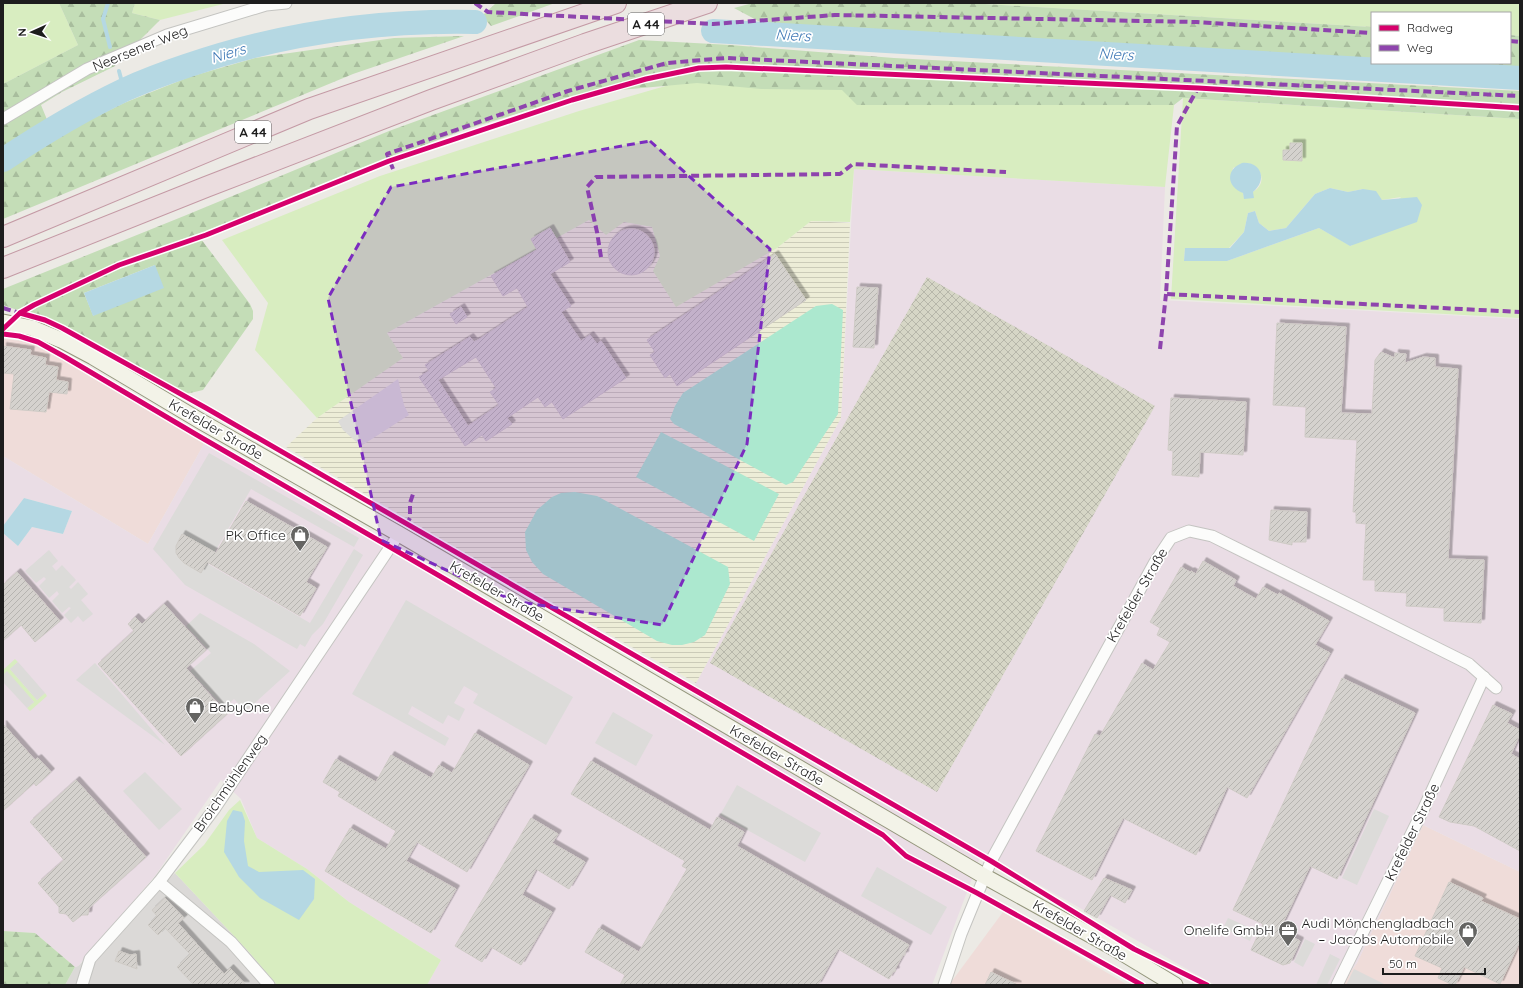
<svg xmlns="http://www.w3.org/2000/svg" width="1523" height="988" viewBox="0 0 1523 988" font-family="Quicksand,sans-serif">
<defs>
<pattern id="construction-cross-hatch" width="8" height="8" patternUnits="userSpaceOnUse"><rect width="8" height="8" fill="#d6d6c6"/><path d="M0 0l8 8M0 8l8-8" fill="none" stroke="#b7b7aa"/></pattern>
<pattern id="farmland-rules" width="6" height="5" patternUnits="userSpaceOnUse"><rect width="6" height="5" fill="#ededd7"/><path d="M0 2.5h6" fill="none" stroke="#cbcbb8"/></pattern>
<pattern id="forest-firs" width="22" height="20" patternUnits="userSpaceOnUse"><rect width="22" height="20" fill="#c4ddb7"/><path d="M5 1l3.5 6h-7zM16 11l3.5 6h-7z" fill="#a8bd9d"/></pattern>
<pattern id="building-hatch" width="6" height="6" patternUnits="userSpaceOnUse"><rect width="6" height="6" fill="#d5d2ce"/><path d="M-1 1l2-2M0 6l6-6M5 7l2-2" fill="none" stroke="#b6b4b0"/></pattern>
<filter id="shadow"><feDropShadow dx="3.5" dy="-3.5" stdDeviation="0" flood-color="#0004"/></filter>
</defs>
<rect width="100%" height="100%" fill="#eceae5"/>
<path fill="#dbd9d7" d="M175 873 249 952 277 985H65L75 967 78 966Z"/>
<g fill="#efdcd9">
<path d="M3 339 22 341 39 346 188 432 204 444 148 544 3 456Z"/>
<path d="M1423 825 1520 872V985H1341L1357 963Z"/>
<path d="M1003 912 1128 985H949Z"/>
</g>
<path fill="#eadde5" d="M854 169 1165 187 1160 300 1520 319V872L1423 825 1357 963 1341 985H1215L982 852 932 985H427L441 960 349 902 307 869 257 838 241 799 221 780 155 876 78 966 75 967 35 933 3 931V533L18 546 32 527 63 534 72 511 24 498 3 526V456L148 544 204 444 401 555 685 720 696 683 841 418Z"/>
<path fill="url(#construction-cross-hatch)" d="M927 277 1155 406 937 792 710 663Z"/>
<path fill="url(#farmland-rules)" d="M589 220 624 222 652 227 660 256 777 248 811 221 850 223 841 418 696 683 477 560 286 447 317 418 402 358 387 333Z"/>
<g fill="#d8edc0" fill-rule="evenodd">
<path d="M3 3H59L78 45 3 84Z"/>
<path d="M135 3H227L160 20 132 13Z"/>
<path d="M969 3H1520V36L1510 35V13H1372V27Z"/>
<path d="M707 74 1174 105 1165 187 854 169 850 222 811 221 777 248 676 307 653 271 660 256 652 227 624 222 606 235 589 220 387 333 403 358 317 418 255 350 268 303 222 240 380 176 579 111Z"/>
<path d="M1183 98 1520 119V318L1171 299ZM1290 143H1302L1301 161 1283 160V150H1290ZM1247 163C1259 165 1267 179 1257 189 1253 192 1248 195 1244 198L1243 193 1231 179 1233 168ZM1330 188 1348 192 1363 189 1378 197 1382 200 1401 197 1351 246 1319 228 1227 261H1184L1185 248H1229L1244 232 1248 213 1255 211 1259 223 1269 231 1286 228 1315 194Z"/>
<path d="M15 659 18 662 10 669 37 700 45 693 47 696 30 711 27 708 34 702 7 672 3 675V670Z"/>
<path d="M240 800 257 838 307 869 349 902 441 960 427 985H277L249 952 175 873 204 845 229 810Z"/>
</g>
<g fill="url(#forest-firs)" fill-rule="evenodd">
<path d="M59 3H135L132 13 160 20 134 46 118 52 115 66 62 92 41 105 48 122 3 154V84L78 45Z"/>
<path d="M496 3H555L491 26 482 16Z"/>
<path d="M753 3H969L1372 27V60L872 35 762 23 734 8Z"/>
<path d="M1510 35 1520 36V69L1427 63H1510Z"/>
<path d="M464 36 353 74 3 219V167L45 142 124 103 189 77 255 58 394 38Z"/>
<path d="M639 40 731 45 894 58 1520 91V119L1183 98 1174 105H857L842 90 761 89 697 83 587 93 466 129 332 181 198 235 250 304 253 311V319L203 390 186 394 63 326 3 305V289L184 216 389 131ZM155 265 93 316V315L84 293Z"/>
<path d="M3 931 35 933 75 967 65 985H3Z"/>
</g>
<g fill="#ace8cf">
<path d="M832 304 843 310 838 414 793 482 786 485 674 424 670 419 675 406 683 393 816 306Z"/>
<path d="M661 432 779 494 754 541 636 477Z"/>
<path d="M575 492 597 496 728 567 730 584 705 635 694 642 682 645H672L657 641 543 574 532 562 526 550 525 532 537 510 552 497 561 493Z"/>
</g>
<g fill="#dcdbd9">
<path d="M398 379 404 405 409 415 361 446 343 430 338 421Z"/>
<path d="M209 453 359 538 354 547 251 489 208 564 310 623 354 549 363 555 323 624 312 635 305 647 300 644 297 649 185 585 153 549Z"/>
<path d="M49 550 58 561 52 566 56 571 62 565 76 580 69 587 71 589 78 582 88 594 81 600 93 614 83 622 78 616 71 623 64 615 71 608 69 607 62 613 52 601 59 594 57 591 49 598 39 586 46 579 44 577 36 583 25 571Z"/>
<path d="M406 600 573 697 546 745 473 703 478 694 464 686 454 703 465 709 459 721 448 715 443 724 412 706 408 714 449 738 445 746 352 694Z"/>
<path d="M200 613 254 644 290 671 246 711 234 699 224 708 190 671 211 653 186 626Z"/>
<path d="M18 662 45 693 37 700 10 669Z"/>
<path d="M95 663 165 745 76 680Z"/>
<path d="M7 671 34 702 27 708 3 682V675Z"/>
<path d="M613 712 653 735 636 766 595 743Z"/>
<path d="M145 772 182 809 159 830 123 791Z"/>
<path d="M737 785 821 833 805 862 720 815Z"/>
<path d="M1374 809 1389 816 1357 885 1342 878Z"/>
<path d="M877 867 947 907 931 935 861 896Z"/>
<path d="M1228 918 1255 930 1250 941 1223 928Z"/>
<path d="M1305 939 1315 944 1303 967 1294 962Z"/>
<path d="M1330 954 1340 959 1327 985H1316Z"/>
<path d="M1354 969 1386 985H1346Z"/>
</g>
<g fill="#b5d8e3">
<path d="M1242 163C1261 161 1268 180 1253 192L1254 198 1244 199 1243 193C1227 187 1225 170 1242 163Z"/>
<path d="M1330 188 1348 192 1363 189 1376 191 1382 200 1417 197 1422 205 1417 222 1350 246 1319 228 1227 261H1184L1185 248H1230L1244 232 1248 213 1255 211 1259 223 1269 231 1286 228 1315 194Z"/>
<path d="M155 265 164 288 93 316 84 293Z"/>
<path d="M24 498 72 511 63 534 32 527 18 546 3 533V526Z"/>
<path d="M233 810 242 812 245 821 244 841 248 866 259 872 303 870 315 879 314 899 299 920 260 898 239 877 224 852 227 821Z"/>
</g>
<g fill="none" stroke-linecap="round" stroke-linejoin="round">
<g stroke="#b5d8e3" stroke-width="4">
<path d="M108 3 103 19 110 47"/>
<path d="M119 71 124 90"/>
</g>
<g stroke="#b5d8e3" stroke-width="24">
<path d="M713 31 1520 78"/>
<path d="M3 160C42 134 82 110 124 90 144 81 165 73 186 66 279 34 376 20 475 22"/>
</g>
</g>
<g fill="url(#building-hatch)" stroke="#cfcbc6" fill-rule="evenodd" filter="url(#shadow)">
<path d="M1290 143H1302V161L1283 160V150H1290Z"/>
<path d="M550 228 570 262 550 274 571 306 561 312 581 341 590 335 597 344 601 341 626 378 563 419 552 402 545 407 538 397 507 418 512 424 486 441 482 435 465 446 419 377 429 371 425 365 470 337 474 342 478 340 528 307 517 288 503 296 491 276 537 250 531 239ZM476 357 496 388 490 392 499 405 468 426 438 380Z"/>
<circle cx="631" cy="252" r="23"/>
<path d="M775 254 806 300 677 386 670 374 665 378 650 355 655 352 647 340Z"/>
<path d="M857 287 878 288 874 348 853 347Z"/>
<path d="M461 307 467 317 456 324 450 314Z"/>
<path d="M1277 323 1346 327 1341 413 1372 414 1375 360 1381 352 1395 358V353L1406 354 1405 363 1423 357 1435 358V367L1458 369 1448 559 1484 560 1481 623 1444 621V608L1406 606 1407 593 1375 591V580H1363L1366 524 1356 523V512H1353L1357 440 1305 437 1306 407 1273 405Z"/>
<path d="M3 346 31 350 30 355 46 358 45 365 58 367 56 380 68 382 67 394 49 392 46 412 10 409 14 374 3 373Z"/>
<path d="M1171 398 1246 402 1243 455 1200 452 1199 477 1172 475 1173 451 1168 450Z"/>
<path d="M246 501 327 547 306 582 316 588 300 616 207 562 201 573 184 563 179 558 176 553V546L182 534 216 553Z"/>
<path d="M1271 510 1307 512 1306 542H1292V545L1269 540Z"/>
<path d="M1203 561 1236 580 1233 586 1256 599 1263 587 1278 595 1279 593 1329 621 1315 645 1330 653 1247 798 1227 787 1196 855 1123 818 1092 880 1036 851 1095 734 1100 736 1142 663 1153 670 1170 642 1157 635 1160 628 1150 622 1181 567 1190 572 1191 571 1196 574Z"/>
<path d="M17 572 60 621 35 642 21 625 3 641V585Z"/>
<path d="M164 604 206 650 186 668 227 714 181 756 98 664 134 631 128 624 135 617 142 624Z"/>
<path d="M1342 678 1415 713 1337 879 1310 866 1279 931 1300 941 1290 963 1283 965 1251 950 1263 924 1233 910Z"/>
<path d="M1493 705 1512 714 1507 723 1520 730V734L1511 754 1520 759V851L1474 826 1450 822 1439 817Z"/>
<path d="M3 724 35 760 38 758 51 772 36 786 34 783 3 811Z"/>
<path d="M475 733 529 765 467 872 417 842 406 861 456 889 431 933 325 871 350 828 386 849 396 831 338 796 340 792 323 782 336 759 376 782 391 755 431 778 439 765 452 773Z"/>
<path d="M591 761 710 830 717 817 744 832 737 846 909 945 905 952V955H903L895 969 896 971 893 972 889 979 838 949 818 985H620L625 975 585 952 599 928 639 952 687 869 682 866 685 861 571 794Z"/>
<path d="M76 780 146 857 89 908 88 915H82L73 922 66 914 59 913V907L38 883 64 860 30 822Z"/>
<path d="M531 818 558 834 552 843 585 862 569 889 536 869 522 895 552 912 521 965 491 947 482 962 455 946Z"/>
<path d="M1104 878 1132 890 1125 903 1110 895 1097 918 1084 911Z"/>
<path d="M1449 882 1483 898 1481 901 1520 919V941L1500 984 1464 967 1455 985H1453L1438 978 1442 968 1415 956Z"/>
<path d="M165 898 184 918 178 923 224 974 230 968 246 985H194L177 967 190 954 165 928 158 935 148 925 157 916 152 910Z"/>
<path d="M119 951 130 955 136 954 137 969 115 961Z"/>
<path d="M991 972 1018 985H985Z"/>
</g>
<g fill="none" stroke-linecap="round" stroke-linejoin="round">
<g stroke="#c4c4c1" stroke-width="13">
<g id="street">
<path d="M3 119 87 69 167 35 266 5 286 3"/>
<path d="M159 882 231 942 269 985"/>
<path d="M82 985 90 959 159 882 215 808 399 534"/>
<path d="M944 985 961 934 991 861 1155 562 1171 538 1189 531 1212 536 1469 664 1496 688"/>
<path d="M1337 985 1424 808 1484 677"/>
</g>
</g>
<g stroke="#94967c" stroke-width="17">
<path id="secondary" d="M3 322 32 328 61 340 93 357 202 422 399 534 984 876 1114 948 1175 985"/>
</g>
<g stroke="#c49aa5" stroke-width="22">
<g id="highway">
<path d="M3 237 309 109 616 3"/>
<path d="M3 268 206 187 431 100 585 44 707 3"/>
</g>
</g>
<use href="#street" stroke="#fcfcfb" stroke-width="11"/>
<use href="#secondary" stroke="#f3f3e8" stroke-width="15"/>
<use href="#highway" stroke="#ebdddf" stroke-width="20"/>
<g stroke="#8e44ad" stroke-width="4" stroke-dasharray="8 4" stroke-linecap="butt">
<path d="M475 3 488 12 713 24 835 15 1197 22 1372 33"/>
<path d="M1510 41 1520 42"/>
<path d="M1199 85 1198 88 1177 126 1166 294 1520 312"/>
<path d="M393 169 387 154 568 91 667 63 726 58 1520 96"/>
<path d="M601 257 597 232 587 187 596 177 840 174 853 164 1006 172"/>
<path d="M3 308 23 314"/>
<path d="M1160 349 1166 294"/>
<path d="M406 525 410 518V503L414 491"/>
</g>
<g stroke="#fff" stroke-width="8">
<g id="cycleway">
<path d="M20 313 45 320 62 328 206 408 991 861 1134 949 1207 985"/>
<path d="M3 329 20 313 34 305 119 265 206 235 389 161 572 100 646 79 699 68 726 67 1198 88 1520 108"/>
<path d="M3 334 19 336 38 342 65 357 197 435 390 547 883 835 906 856 977 893 1142 985"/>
</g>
</g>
<use href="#cycleway" stroke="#d6006c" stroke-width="5"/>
</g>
<path fill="#7b2cbf" fill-opacity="0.2" stroke="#7b2cbf" stroke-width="3" stroke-dasharray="8 5" stroke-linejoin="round" d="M650 141 770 249 747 444 662 625 514 601 381 540 328 298 391 187Z"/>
<defs>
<g id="shop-pin" transform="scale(1)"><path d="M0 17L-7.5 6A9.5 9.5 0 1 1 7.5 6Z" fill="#656563" stroke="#fff"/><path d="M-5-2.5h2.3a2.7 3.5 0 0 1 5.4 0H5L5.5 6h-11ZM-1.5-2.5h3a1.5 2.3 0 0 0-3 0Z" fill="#fff"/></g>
<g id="office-pin" transform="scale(1)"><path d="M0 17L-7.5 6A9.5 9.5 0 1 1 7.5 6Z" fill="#656563" stroke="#fff"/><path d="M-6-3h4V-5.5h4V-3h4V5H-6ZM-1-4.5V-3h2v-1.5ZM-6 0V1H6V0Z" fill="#fff"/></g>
</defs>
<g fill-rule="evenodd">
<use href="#shop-pin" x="300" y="535"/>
<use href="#shop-pin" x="195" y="707"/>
<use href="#office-pin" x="1288" y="930"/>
<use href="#shop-pin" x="1468" y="931"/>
</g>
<g text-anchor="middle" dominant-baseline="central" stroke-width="3.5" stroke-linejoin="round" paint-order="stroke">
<g fill="#fff" stroke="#616161" stroke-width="1">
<rect x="628" y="13" width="36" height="22" rx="3"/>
<rect x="235" y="121" width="36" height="22" rx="3"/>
</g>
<g font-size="13" font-weight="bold" fill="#1d1d1d">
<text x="646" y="24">A 44</text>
<text x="253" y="132">A 44</text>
</g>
<g font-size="14" fill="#1d1d1d" stroke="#fff">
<text transform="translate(140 48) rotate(-22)">Neersener Weg</text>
<text transform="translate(216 429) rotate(30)">Krefelder Straße</text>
<text transform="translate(497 591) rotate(30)">Krefelder Straße</text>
<text transform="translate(1137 595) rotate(-60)">Krefelder Straße</text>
<text transform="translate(777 755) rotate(30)">Krefelder Straße</text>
<text transform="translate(230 783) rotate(-55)">Broichmühlenweg</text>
<text transform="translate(1412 832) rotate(-64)">Krefelder Straße</text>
<text transform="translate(1080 930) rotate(30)">Krefelder Straße</text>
</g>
<g font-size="14" fill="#1d1d1d" stroke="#fff" text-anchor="end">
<text x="286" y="535">PK Office</text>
<text x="209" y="707" text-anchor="start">BabyOne</text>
<text x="1454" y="923">Audi Mönchengladbach<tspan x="1454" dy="16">– Jacobs Automobile</tspan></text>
<text x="1274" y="930">Onelife GmbH</text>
</g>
<g font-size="15" font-style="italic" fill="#4079b6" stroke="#fff">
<text transform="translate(793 35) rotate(3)">Niers</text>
<text transform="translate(228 53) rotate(-16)">Niers</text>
<text transform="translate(1116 54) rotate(3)">Niers</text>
</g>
</g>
<rect width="1523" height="988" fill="none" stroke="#1d1d1d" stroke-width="8"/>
<rect x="1371" y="12" width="140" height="52" fill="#ffffff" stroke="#a5a5a5"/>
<rect x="1379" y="25" width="20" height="6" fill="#d6006c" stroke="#a5a5a5"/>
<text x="1407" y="32" font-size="12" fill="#1d1d1d">Radweg</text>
<rect x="1379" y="45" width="20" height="6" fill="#8e44ad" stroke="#a5a5a5"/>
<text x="1407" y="52" font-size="12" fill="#1d1d1d">Weg</text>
<g transform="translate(32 32) rotate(267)" stroke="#ffffff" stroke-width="3" paint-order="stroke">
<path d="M0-3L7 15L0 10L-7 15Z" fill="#1d1d1d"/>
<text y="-6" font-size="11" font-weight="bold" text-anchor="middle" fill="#1d1d1d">N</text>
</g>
<path d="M1383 968v6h102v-6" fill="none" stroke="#1d1d1d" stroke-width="2"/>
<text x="1389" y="968" font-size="12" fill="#1d1d1d" stroke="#ffffff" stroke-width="3" paint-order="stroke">50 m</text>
</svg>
